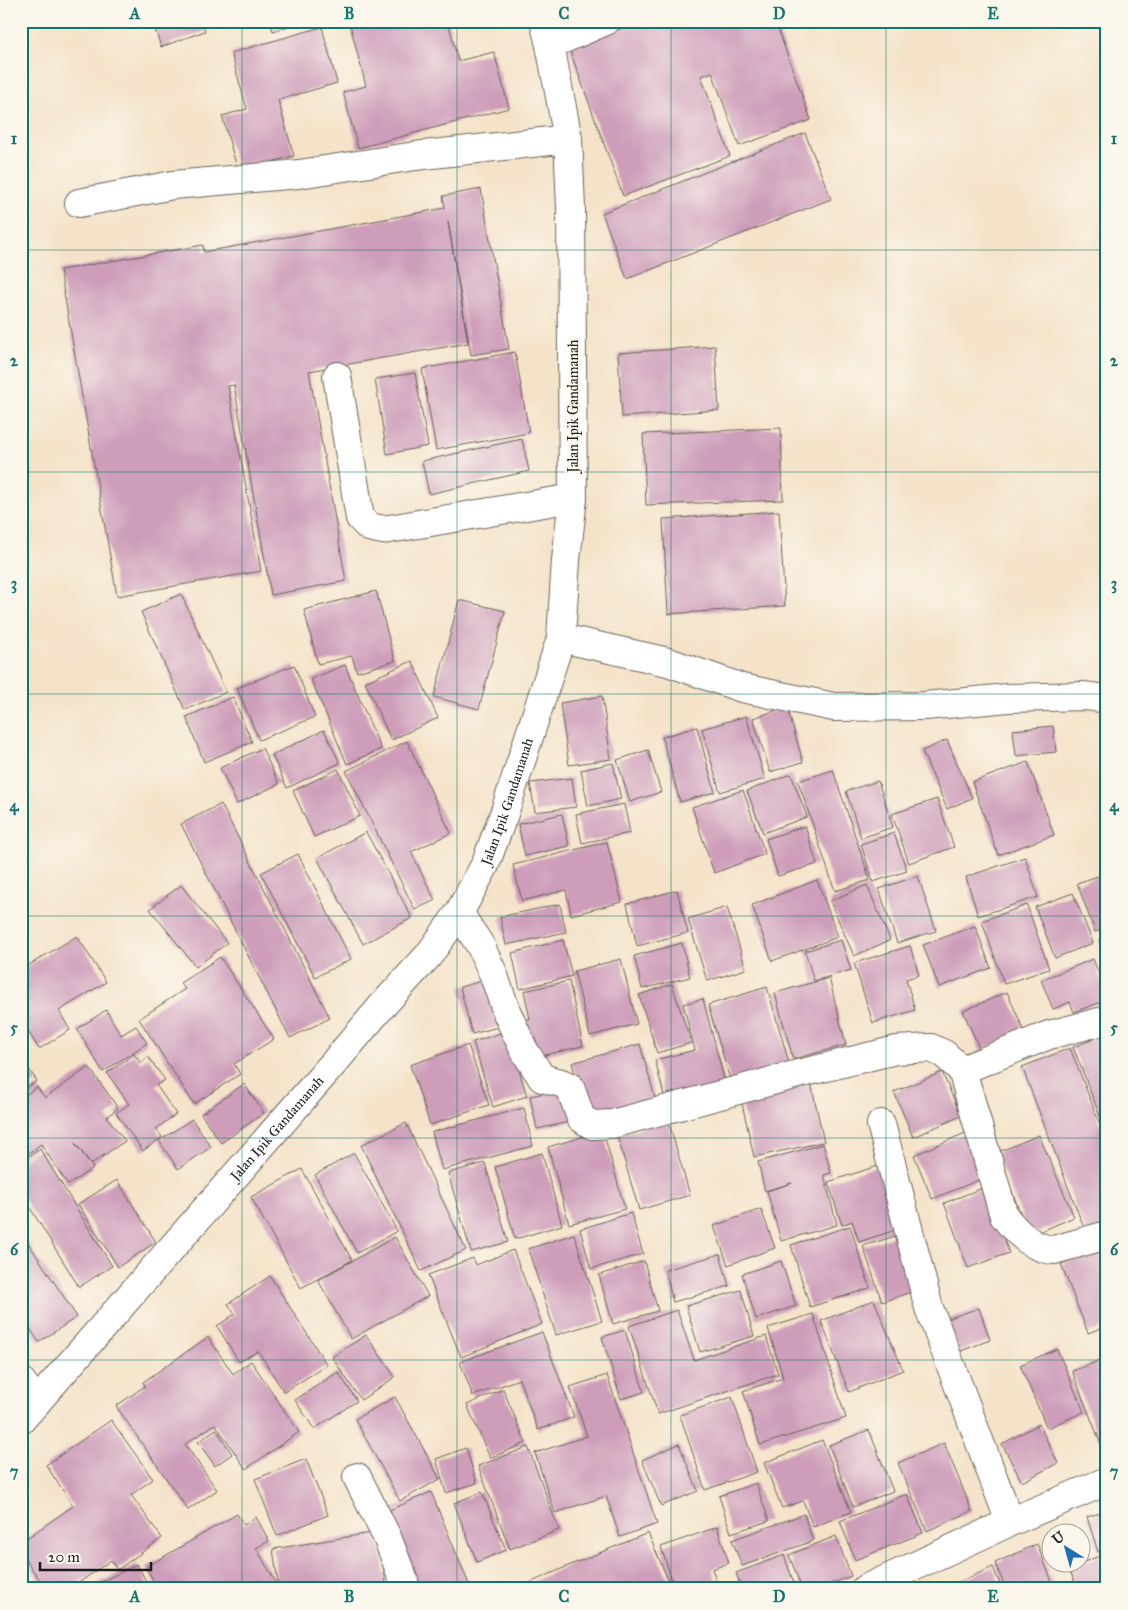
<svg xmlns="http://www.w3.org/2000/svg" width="1128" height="1610" viewBox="0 0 1128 1610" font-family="'IM FELL Great Primer',serif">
<rect width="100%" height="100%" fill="#fbf7ec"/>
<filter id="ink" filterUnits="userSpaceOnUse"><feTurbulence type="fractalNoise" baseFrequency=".02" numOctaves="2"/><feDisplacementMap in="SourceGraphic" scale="10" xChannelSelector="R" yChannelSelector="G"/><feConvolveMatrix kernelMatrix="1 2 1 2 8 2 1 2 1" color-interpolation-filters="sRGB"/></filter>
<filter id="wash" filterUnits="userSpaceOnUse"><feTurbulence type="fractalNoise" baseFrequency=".0096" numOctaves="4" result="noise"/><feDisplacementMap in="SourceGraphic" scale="20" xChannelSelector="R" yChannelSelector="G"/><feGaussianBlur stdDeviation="1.12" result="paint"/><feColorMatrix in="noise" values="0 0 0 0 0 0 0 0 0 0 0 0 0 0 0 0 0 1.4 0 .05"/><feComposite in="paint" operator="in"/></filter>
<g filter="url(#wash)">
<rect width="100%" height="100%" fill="#f4e3c9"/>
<g id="blocks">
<g fill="#cd9dba">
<path d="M152 21H202L205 31 161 47Z"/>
<path d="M270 21H302V22L273 31Z"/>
<path d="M349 21H448L458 61 494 52 509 108 358 148 343 92 366 86Z"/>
<path d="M641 21H775L811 120 739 146 712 72 701 76 730 156 623 196 569 48Z"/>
<path d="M322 27 337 83 278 100 294 156 238 171 222 116 247 109 231 53Z"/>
<path d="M805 133 831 199 627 279 602 213Z"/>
<path d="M481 189 509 349 471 355 448 222 468 343 309 371 346 581 271 595 234 385 228 386 261 571 117 596 60 270 203 245 204 252 445 208 443 196Z"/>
<path d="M715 346 719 410 622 417 618 353Z"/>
<path d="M515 352 529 433 436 450 422 369Z"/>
<path d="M415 373 428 446 387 454 375 379Z"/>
<path d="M781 428 783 500 646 505 643 434Z"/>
<path d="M522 439 529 471 429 494 422 461Z"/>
<path d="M779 511 785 606 668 614 663 519Z"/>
<path d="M376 591 395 661 357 672 352 656 318 664 304 610Z"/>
<path d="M181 594 226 692 185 710 141 612Z"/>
<path d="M459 600 505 611 479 709 434 697Z"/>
<path d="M412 661 438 718 391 740 365 682Z"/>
<path d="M294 665 315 717 259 740 237 688Z"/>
<path d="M345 665 381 749 347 764 311 679Z"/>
<path d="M602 696 611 759 569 765 560 703Z"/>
<path d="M233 697 252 742 204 762 186 717Z"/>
<path d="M787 707 803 762 770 772 753 718Z"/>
<path d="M746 716 765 779 720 792 702 729Z"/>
<path d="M1053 726 1056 752 1016 756 1013 730Z"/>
<path d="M697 727 715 792 680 802 662 737Z"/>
<path d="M324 730 340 763 287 788 272 755Z"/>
<path d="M947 740 972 798 947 809 922 751Z"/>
<path d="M407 741 451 833 411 852 435 900 415 910 346 771Z"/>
<path d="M262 748 279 784 237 804 220 768Z"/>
<path d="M648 750 661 792 630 802 617 760Z"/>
<path d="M1028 762 1054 835 998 855 972 782Z"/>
<path d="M613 763 621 799 588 806 581 770Z"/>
<path d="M338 769 360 816 314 837 293 791Z"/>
<path d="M833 770 870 880 835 891 798 781Z"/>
<path d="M791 774 807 817 763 833 747 791Z"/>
<path d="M572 778 576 807 535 812 530 783Z"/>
<path d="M878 781 893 827 861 838 846 791Z"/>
<path d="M743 790 765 854 714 873 692 807Z"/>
<path d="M937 799 954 847 909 863 892 814Z"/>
<path d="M221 804 330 1018 290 1038 181 824Z"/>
<path d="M624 804 630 833 582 843 576 814Z"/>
<path d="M562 814 569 846 525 856 518 824Z"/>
<path d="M805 826 817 864 778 876 766 839Z"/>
<path d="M366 832 412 918 363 944 317 858Z"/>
<path d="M894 833 907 871 873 882 861 844Z"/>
<path d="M607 842 622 902 571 915 566 890 522 901 513 865Z"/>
<path d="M298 854 351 959 315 977 261 873Z"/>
<path d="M1025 857 1038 897 978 916 966 877Z"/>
<path d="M1107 873V928L1095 932 1077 883Z"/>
<path d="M918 876 936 931 897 943 879 889Z"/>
<path d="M817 880 838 937 772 961 752 905Z"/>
<path d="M181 885 227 943 196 967 150 909Z"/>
<path d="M867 885 890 940 854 956 830 901Z"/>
<path d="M677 890 688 933 637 946 627 904Z"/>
<path d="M1073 893 1093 943 1055 958 1035 907Z"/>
<path d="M560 904 566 932 506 945 500 917Z"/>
<path d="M1027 905 1049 969 1004 984 982 921Z"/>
<path d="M727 907 746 969 707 981 688 919Z"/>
<path d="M975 926 991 968 939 987 923 945Z"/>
<path d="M77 936 106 982 59 1011 70 1030 39 1049 21 1020V970Z"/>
<path d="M1107 937V960L1099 940Z"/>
<path d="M563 940 572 976 520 989 512 953Z"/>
<path d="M841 940 851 970 814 981 805 951Z"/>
<path d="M682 943 690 977 642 989 634 956Z"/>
<path d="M910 946 919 975 906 979 915 1010 873 1023 854 963Z"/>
<path d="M220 957 274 1039 234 1064 240 1074 194 1104 139 1019 185 989 180 983Z"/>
<path d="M621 959 637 1024 590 1036 574 971Z"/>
<path d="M1093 959 1107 995V1000L1074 1012 1070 1002 1053 1009 1041 980Z"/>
<path d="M493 978 506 1025 472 1034 460 987Z"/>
<path d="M829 978 846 1045 793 1059 775 993Z"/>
<path d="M569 981 583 1046 532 1058 523 1020 530 1019 524 991Z"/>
<path d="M672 984 691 1043 657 1053 639 995Z"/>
<path d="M767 987 791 1069 732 1086 708 1005Z"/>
<path d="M1007 992 1024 1031 980 1050 963 1011Z"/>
<path d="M703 999 726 1086 666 1103 655 1060 695 1050 683 1004Z"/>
<path d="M106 1010 121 1035 136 1026 147 1043 103 1072 77 1029Z"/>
<path d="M507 1031 527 1096 493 1107 473 1042Z"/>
<path d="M1107 1034V1134L1073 1047Z"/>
<path d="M640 1044 655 1098 587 1117 572 1063Z"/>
<path d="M468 1045 489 1105 430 1125 410 1065Z"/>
<path d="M1070 1048 1107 1142V1228L1087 1236 1022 1067Z"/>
<path d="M134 1054 141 1063 148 1057 165 1080 156 1085 176 1114 156 1129 162 1137 143 1151 116 1113 129 1104 107 1073Z"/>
<path d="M21 1058 37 1081 21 1091Z"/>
<path d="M89 1067 118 1108 107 1117 125 1141 91 1164 75 1143 93 1168 68 1185 41 1144 21 1158V1098L37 1087 45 1098Z"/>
<path d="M942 1072 961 1116 913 1137 894 1092Z"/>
<path d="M811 1083 824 1142 754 1157 741 1099Z"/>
<path d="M244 1084 264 1113 221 1143 201 1114Z"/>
<path d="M567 1089 574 1121 537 1129 530 1096Z"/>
<path d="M524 1108 533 1146 442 1170 432 1132Z"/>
<path d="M192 1119 211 1147 178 1169 159 1141Z"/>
<path d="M668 1120 690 1195 639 1210 617 1135Z"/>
<path d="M406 1123 466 1250 421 1271 361 1145Z"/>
<path d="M603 1131 625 1209 569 1224 548 1147Z"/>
<path d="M970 1131 989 1176 932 1199 914 1155Z"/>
<path d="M1039 1135 1074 1217 1030 1236 996 1153Z"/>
<path d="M823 1144 831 1173 824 1175 837 1225 781 1241 767 1191 792 1183 765 1191 758 1162Z"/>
<path d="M40 1149 112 1266 79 1287 21 1193V1160Z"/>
<path d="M354 1153 397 1231 357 1253 315 1175Z"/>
<path d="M542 1153 562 1225 515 1239 495 1167Z"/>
<path d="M485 1163 508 1242 471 1252 448 1173Z"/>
<path d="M884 1164 904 1227 859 1242 852 1221 842 1225 828 1182Z"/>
<path d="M302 1169 352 1260 301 1288 251 1197Z"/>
<path d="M117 1180 156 1242 118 1267 78 1204Z"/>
<path d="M985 1187 1009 1253 968 1268 944 1203Z"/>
<path d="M761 1209 775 1248 728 1265 714 1226Z"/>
<path d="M631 1213 643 1254 591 1269 580 1229Z"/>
<path d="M850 1226 870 1288 810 1307 791 1245Z"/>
<path d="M21 1232 77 1317 39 1342 21 1315Z"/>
<path d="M574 1234 602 1321 556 1335 528 1249Z"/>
<path d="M902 1234 920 1289 882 1302 863 1246Z"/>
<path d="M395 1237 428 1296 351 1339 318 1280Z"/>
<path d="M1107 1246V1326L1088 1333 1061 1264Z"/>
<path d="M513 1250 542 1324 461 1357 428 1275 473 1258 476 1265Z"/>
<path d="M720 1254 729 1286 673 1302 665 1270Z"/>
<path d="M644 1261 658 1311 613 1324 599 1275Z"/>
<path d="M781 1261 796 1306 756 1319 742 1274Z"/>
<path d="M270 1276 327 1365 284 1392 258 1351 239 1362 217 1326 235 1314 228 1304Z"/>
<path d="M741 1290 754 1336 700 1352 686 1306Z"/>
<path d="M874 1300 903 1370 849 1392 821 1321Z"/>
<path d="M979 1308 990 1340 950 1355 938 1322Z"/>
<path d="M677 1310 694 1360 766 1336 778 1374 658 1414 629 1326Z"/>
<path d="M813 1314 846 1418 760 1445 743 1391 783 1378 768 1328Z"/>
<path d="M625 1330 644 1392 621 1399 602 1337Z"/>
<path d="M542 1332 574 1417 538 1430 519 1379 473 1396 460 1362Z"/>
<path d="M366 1335 395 1377 361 1400 332 1357Z"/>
<path d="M208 1337 233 1374 251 1361 299 1432 246 1469 215 1424 185 1444 217 1490 188 1510 116 1406 145 1386 143 1382Z"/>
<path d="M1057 1349 1084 1412 1047 1428 1020 1365Z"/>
<path d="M1107 1358V1442L1101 1444 1072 1371Z"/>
<path d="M338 1372 357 1401 314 1429 295 1400Z"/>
<path d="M607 1375 657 1524 620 1537 606 1496 555 1513 535 1453 587 1436 570 1387Z"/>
<path d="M503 1389 526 1443 490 1458 467 1405Z"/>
<path d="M395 1397 440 1479 400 1501 355 1419Z"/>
<path d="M732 1397 757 1472 705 1490 680 1415Z"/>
<path d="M111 1420 153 1479 131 1495 162 1538 117 1570 111 1560 70 1589H46L21 1553V1542L73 1506 46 1465Z"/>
<path d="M1039 1424 1058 1463 1022 1482 1002 1444Z"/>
<path d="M216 1429 232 1454 215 1466 198 1442Z"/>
<path d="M869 1430 893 1491 853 1507 829 1445Z"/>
<path d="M822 1440 851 1512 813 1527 803 1501 782 1508 764 1463Z"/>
<path d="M944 1443 972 1511 927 1531 898 1463Z"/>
<path d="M679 1444 698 1491 661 1506 642 1460Z"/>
<path d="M528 1447 559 1530 510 1549 478 1466Z"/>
<path d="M466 1448 477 1483 446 1493 436 1459Z"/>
<path d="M306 1459 328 1515 277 1536 255 1479Z"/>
<path d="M756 1483 769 1521 731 1533 719 1496Z"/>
<path d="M431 1492 471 1589H414L383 1513Z"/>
<path d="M482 1492 506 1550 477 1562 454 1503Z"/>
<path d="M907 1494 923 1533 855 1560 840 1521Z"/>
<path d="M1107 1511V1549L1098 1552 1087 1517Z"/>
<path d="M237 1514 244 1525 256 1517 269 1541 256 1548 276 1582 264 1589H158L146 1567Z"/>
<path d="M804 1514 813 1541 742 1566 732 1540Z"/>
<path d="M717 1527 729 1563 712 1569 719 1589H675L661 1547Z"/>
<path d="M378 1532 387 1589H279L273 1549Z"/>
<path d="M648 1533 672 1589H516L575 1563Z"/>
<path d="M836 1536 851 1576 818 1589H802L789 1555Z"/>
<path d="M1037 1544 1055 1589H1006L995 1563Z"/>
<path d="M1107 1553V1589H1077L1069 1568Z"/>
<path d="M784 1555 796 1589H742L736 1573Z"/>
<path d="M137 1564 150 1589H87Z"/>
<path d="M993 1567 1002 1589H943Z"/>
</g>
</g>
</g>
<g filter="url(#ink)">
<use href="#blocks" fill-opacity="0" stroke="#686259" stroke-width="1"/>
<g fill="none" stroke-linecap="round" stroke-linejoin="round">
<g stroke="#686259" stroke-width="30">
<g id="minor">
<path d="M550 45 606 21"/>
<path d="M79 203 173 185 299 174 415 156 568 139"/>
<path d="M337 376 360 518 369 527 383 530 573 498"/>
<path d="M561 638 668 662 742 688 834 707 925 706 1008 698 1085 696 1107 699"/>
<path d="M459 913 480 945 493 973 507 1013 524 1050 542 1078 561 1083 570 1087 581 1118 592 1125 612 1124 798 1074 896 1050 931 1048 944 1054 962 1070 1049 1035 1107 1020"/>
<path d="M962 1070 1004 1216C1016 1232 1033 1249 1054 1250L1107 1235"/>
<path d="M881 1124 929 1308 1010 1522"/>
<path d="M21 1381 37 1402"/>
<path id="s1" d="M21 1420 332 1065 382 1006 428 956 459 913 485 865 505 811 561 638 566 560 573 498 571 208 568 139 550 45 544 21"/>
<path d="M357 1477 387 1537 404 1581 405 1589"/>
<path d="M865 1589 1010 1522 1107 1481"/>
</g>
</g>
<use href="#minor" stroke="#fff" stroke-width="28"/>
</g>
</g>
<path fill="none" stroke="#0f766e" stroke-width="1" stroke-opacity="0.55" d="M242 21V1589M457 21V1589M671 21V1589M886 21V1589M21 250H1107M21 472H1107M21 694H1107M21 916H1107M21 1138H1107M21 1360H1107"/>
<g text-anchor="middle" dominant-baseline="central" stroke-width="4.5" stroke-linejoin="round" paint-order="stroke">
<g font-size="14" fill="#1c1c1c" stroke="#fbf7ec">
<text transform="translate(573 406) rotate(-90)">Jalan Ipik Gandamanah</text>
<text stroke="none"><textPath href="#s1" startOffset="792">Jalan Ipik Gandamanah</textPath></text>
<text stroke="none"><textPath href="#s1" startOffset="388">Jalan Ipik Gandamanah</textPath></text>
</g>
</g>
<rect width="1128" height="1610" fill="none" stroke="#fbf7ec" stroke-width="55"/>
<g transform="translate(1066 1548) rotate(323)"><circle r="24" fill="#fbf7ec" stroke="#a29f99"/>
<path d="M0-4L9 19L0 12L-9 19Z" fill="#1f6fb2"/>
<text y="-8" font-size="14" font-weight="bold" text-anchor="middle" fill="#1c1c1c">U</text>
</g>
<path d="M40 1562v8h111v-8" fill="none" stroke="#1c1c1c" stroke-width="2.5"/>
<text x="48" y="1562" font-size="15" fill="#1c1c1c" stroke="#fbf7ec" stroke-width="4" paint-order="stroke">20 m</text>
<rect x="28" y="28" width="1072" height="1554" fill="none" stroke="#0f766e" stroke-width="2"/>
<g font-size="16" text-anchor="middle" font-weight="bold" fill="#0f766e">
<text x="135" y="19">A</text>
<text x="349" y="19">B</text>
<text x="564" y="19">C</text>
<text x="779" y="19">D</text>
<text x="993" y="19">E</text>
<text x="14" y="144">1</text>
<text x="1114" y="144">1</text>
<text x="14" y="366">2</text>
<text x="1114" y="366">2</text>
<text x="14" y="589">3</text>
<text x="1114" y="589">3</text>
<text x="14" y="811">4</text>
<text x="1114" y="811">4</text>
<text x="14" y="1033">5</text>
<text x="1114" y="1033">5</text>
<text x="14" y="1255">6</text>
<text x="1114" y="1255">6</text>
<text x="14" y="1477">7</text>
<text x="1114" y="1477">7</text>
<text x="135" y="1602">A</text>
<text x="349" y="1602">B</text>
<text x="564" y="1602">C</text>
<text x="779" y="1602">D</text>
<text x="993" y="1602">E</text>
</g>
</svg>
